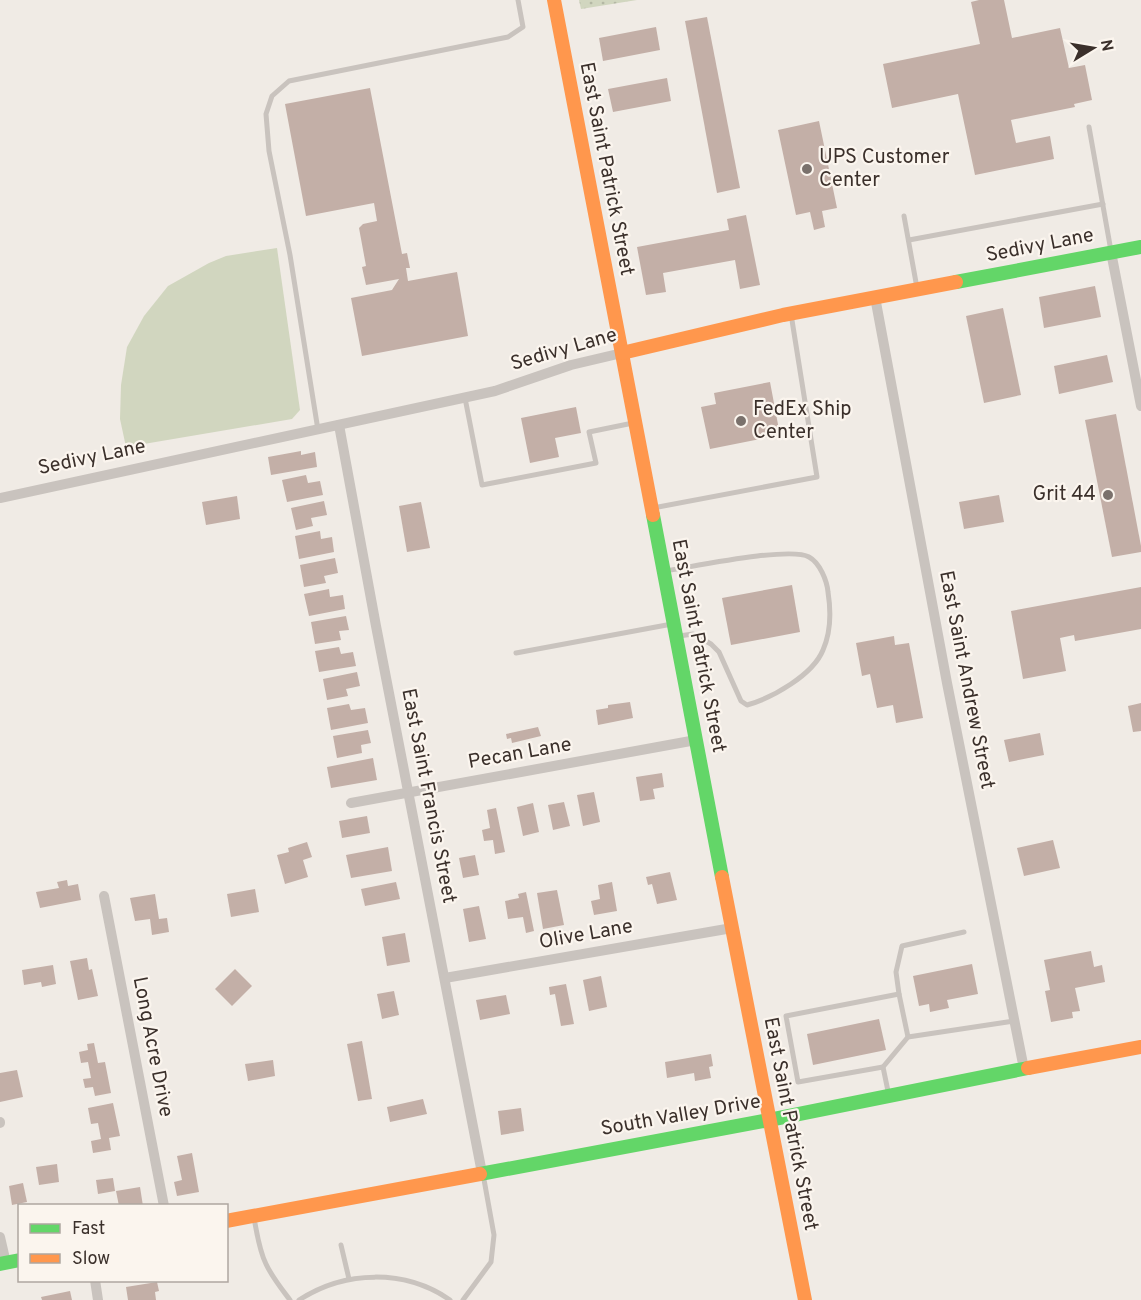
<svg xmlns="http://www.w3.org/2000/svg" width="1141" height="1300" viewBox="0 0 1141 1300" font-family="Overpass,sans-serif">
<defs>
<pattern id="grass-dots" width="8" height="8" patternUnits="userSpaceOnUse" patternTransform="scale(1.5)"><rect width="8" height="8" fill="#d1d6bf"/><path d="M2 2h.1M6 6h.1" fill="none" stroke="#b4b8a4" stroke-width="1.8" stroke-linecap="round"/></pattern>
</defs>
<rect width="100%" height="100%" fill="#f0ebe5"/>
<path fill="url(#grass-dots)" d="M579 0H637L581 9Z"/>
<path fill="#d1d6bf" d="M277 248 300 410 292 419 126 447 120 419 121 385 127 347 144 316 168 286 209 263 226 256Z"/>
<g fill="#c3afa7">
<path d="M979 0H1004L1012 38 1060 28 1069 68 1085 65 1092 100 1074 104 1075 107 1011 120 1016 143 1050 136 1054 159 975 175 958 94 892 108 883 64 980 44 971 2Z"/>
<path d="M707 17 740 188 717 193 685 21Z"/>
<path d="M656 27 660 50 603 61 599 38Z"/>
<path d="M667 78 671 101 613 112 608 89Z"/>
<path d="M370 88 402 254 407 253 410 268H406L408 281 457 272 468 336 362 356 351 298 392 290 399 279 366 285 362 267 366 266 359 228 363 224 377 221 374 203 306 216 285 104Z"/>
<path d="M819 121 837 208 822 211 825 227 814 230 810 212 796 215 778 130Z"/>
<path d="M746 215 760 285 740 289 735 260 663 273 666 292 646 295 637 247 729 230 727 219Z"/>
<path d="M1095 286 1101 317 1044 328 1039 297Z"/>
<path d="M1003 308 1021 395 984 403 966 316Z"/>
<path d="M1107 355 1113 382 1059 394 1054 366Z"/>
<path d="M770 382 780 435 710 449 701 407 716 404 714 393Z"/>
<path d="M576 407 581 433 555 438 559 457 530 463 521 418Z"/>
<path d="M1116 414 1141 546V552L1112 557 1085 420Z"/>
<path d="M301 451V455L315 452 317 467 271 475 268 457Z"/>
<path d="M306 475 308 483 320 481 323 495 287 502 282 480Z"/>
<path d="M999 495 1004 522 964 529 959 502Z"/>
<path d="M237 496 240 519 206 525 202 502Z"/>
<path d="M324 501 327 515 311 518 313 526 296 530 291 508Z"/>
<path d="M421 502 430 548 407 552 399 506Z"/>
<path d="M320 531 321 539 332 537 334 552 299 559 295 536Z"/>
<path d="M335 558 338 573 324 576 326 583 304 587 300 565Z"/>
<path d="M792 585 800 632 731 645 722 598Z"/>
<path d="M1141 587V629L1075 641 1074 635 1060 638 1066 671 1023 679 1011 611Z"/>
<path d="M329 589 330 597 343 595 345 609 309 616 304 594Z"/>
<path d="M346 616 349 630 339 631 341 640 315 644 311 622Z"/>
<path d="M894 636 895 645 909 643 923 718 896 723 893 705 877 708 870 674 862 676 856 643Z"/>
<path d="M339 647 341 654 353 652 356 666 319 672 315 651Z"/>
<path d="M357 672 360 686 346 689 348 696 327 700 323 679Z"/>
<path d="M630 702 633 718 598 725 596 710 608 708V705Z"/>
<path d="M1141 703V731L1133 732 1128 706Z"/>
<path d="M349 704 351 710 365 708 368 723 331 730 327 708Z"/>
<path d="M538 727 541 736 512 743 511 738 507 739 506 734Z"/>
<path d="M368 730 371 743 361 745 362 753 337 758 333 736Z"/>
<path d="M1040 733 1044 755 1009 762 1004 740Z"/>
<path d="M373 758 377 780 331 788 327 767Z"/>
<path d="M662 773 664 787 653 789 655 799 640 801 636 777Z"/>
<path d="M594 792 600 822 583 826 577 795Z"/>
<path d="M564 802 570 826 553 830 548 805Z"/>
<path d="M533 803 539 832 523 836 517 807Z"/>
<path d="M496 808 505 852 495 854 493 840 484 841 482 830 490 828 487 810Z"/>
<path d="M367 816 370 833 342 838 339 821Z"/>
<path d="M1053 840 1060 868 1024 876 1017 848Z"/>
<path d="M307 842 312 857 303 860 308 877 285 884 277 855 289 852 288 848Z"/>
<path d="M388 847 392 871 351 878 346 855Z"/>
<path d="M475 855 479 875 463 878 459 858Z"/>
<path d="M670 872 677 900 657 904 652 884 648 885 646 877Z"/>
<path d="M67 880 68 886 78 884 81 900 40 908 36 892 59 888 57 882Z"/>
<path d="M396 882 400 899 365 906 361 889Z"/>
<path d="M612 882 617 911 594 915 591 901 600 899 598 885Z"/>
<path d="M255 889 259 912 231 917 227 894Z"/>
<path d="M557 890 564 925 543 929 537 893Z"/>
<path d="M526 892 534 931 526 933 523 917 508 919 505 901 519 898 518 894Z"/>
<path d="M155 894 159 919 167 918 169 932 152 935 150 919 135 921 130 898Z"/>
<path d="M479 906 486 939 469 942 463 909Z"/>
<path d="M405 933 410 962 387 966 382 937Z"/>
<path d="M1091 951 1094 967 1102 965 1105 982 1075 988 1080 1011 1072 1012 1073 1018 1051 1022 1045 991 1050 990 1044 960Z"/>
<path d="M87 958 89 970 92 969 98 996 78 1000 70 961Z"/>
<path d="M972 964 978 994 947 1000 949 1008 930 1012 929 1004 919 1006 913 976Z"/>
<path d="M53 965 56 984 42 987 41 982 24 985 22 970Z"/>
<path d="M235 969 252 986 232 1006 215 989Z"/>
<path d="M601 976 607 1007 589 1011 583 980Z"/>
<path d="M566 984 574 1024 561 1026 555 994 550 995 549 987Z"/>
<path d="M394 991 399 1015 382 1019 377 994Z"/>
<path d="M506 995 510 1014 480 1020 476 1000Z"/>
<path d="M879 1019 886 1050 813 1065 807 1034Z"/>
<path d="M362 1041 372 1099 358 1101 347 1044Z"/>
<path d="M94 1043 98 1063 105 1062 111 1093 95 1096 93 1087 85 1088 83 1079 91 1078 88 1062 81 1063 79 1052 88 1050 87 1044Z"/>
<path d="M711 1054 713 1066 709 1067 711 1078 695 1081 694 1073 667 1078 665 1062Z"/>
<path d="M273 1060 275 1076 248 1081 245 1064Z"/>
<path d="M17 1070 23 1097 0 1102V1073Z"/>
<path d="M423 1099 427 1114 390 1122 387 1107Z"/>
<path d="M113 1103 120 1136 109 1138 111 1150 93 1153 91 1141 101 1139 98 1123 91 1124 88 1108Z"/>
<path d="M521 1108 524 1131 501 1135 498 1111Z"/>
<path d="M192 1153 199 1192 177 1196 174 1182 182 1180 177 1156Z"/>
<path d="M57 1164 59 1182 39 1185 36 1167Z"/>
<path d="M113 1178 115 1191 98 1194 96 1180Z"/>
<path d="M23 1183 27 1202 12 1205 9 1186Z"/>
<path d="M140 1187 143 1206H119L116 1191Z"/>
<path d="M157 1282 159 1291 155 1292 156 1300H128L126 1287Z"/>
<path d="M70 1291 72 1300H42L41 1297Z"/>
</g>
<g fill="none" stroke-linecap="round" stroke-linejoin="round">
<g stroke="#c9c3be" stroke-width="5">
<path d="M1089 127 1111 251"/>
<path d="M904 216 917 288"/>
<path d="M909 240 1103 204"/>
<path d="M465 398 482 485 596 463 589 432 633 423"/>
<path d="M318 430 290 255 269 151 266 114 272 96 289 81 508 37 523 27 518 0"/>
<path d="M653 508 817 477 791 314"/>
<path d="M665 571C692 567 790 546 809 557 820 563 827 581 828 592 831 611 831 632 823 650 813 675 772 698 747 705L741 701 719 652 711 644 693 634 679 636"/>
<path d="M516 653 672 624"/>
<path d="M899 994 896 972 902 946 964 932"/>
<path d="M883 1067 798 1082 786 1016 899 994 908 1037"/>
<path d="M889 1096 883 1067 908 1037 1014 1021"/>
<path d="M254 1218C257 1233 259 1250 266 1264 272 1277 281 1288 290 1300"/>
<path d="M341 1245 349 1279"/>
<path d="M299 1300C345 1270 405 1269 450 1300"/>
<path d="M463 1300 491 1262 494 1235 483 1174"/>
</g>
<g stroke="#c9c3be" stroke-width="10">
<path d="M1111 252 1141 406"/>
<path d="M875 297 947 683 1024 1069"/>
<path d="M339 425 376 626 482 1173"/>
<path d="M0 498 495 391 571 365 622 353"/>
<path d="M351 803 696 740"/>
<path d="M104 896 164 1206"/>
<path d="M445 978 732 928"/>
<path d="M0 1123V1122"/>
<path d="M0 1237 6 1263"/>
<path d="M95 1280 98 1300"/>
</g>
<g stroke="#63d668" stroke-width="14">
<path d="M956 282 1141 247"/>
<path d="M653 515 722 877"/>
<path d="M480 1174 769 1120 1028 1068"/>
<path d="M0 1264 20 1260"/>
</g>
<g stroke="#ff974d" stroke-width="14">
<path d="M554 0 653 515"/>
<path d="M622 353 783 315 956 282"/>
<path d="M722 877 805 1300"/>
<path d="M1028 1068 1141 1047"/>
<path d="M226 1221 480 1174"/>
</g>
</g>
<g fill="#7a716c" stroke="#fbf5ee" stroke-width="2">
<circle cx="807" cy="169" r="6"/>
<circle cx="741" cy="421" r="6"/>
<circle cx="1108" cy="495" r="6"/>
</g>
<g text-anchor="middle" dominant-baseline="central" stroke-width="4.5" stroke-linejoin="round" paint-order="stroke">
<g font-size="20" fill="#3b302b" stroke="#fbf5ee" text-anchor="start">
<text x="819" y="158">UPS Customer<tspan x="819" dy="23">Center</tspan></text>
<text x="753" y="410">FedEx Ship<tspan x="753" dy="23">Center</tspan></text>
<text x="1096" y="495" text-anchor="end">Grit 44</text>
</g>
<g font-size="20" fill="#3b302b" stroke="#fbf5ee">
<text transform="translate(606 169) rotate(79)">East Saint Patrick Street</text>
<text transform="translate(1040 246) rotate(-11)">Sedivy Lane</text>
<text transform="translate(564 350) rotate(-16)">Sedivy Lane</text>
<text transform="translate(92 458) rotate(-12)">Sedivy Lane</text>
<text transform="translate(698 646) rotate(79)">East Saint Patrick Street</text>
<text transform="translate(966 680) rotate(79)">East Saint Andrew Street</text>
<text transform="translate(520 754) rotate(-10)">Pecan Lane</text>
<text transform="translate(428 796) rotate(79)">East Saint Francis Street</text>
<text transform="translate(586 935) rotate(-10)">Olive Lane</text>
<text transform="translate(152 1047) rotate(79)">Long Acre Drive</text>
<text transform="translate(681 1116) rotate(-10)">South Valley Drive</text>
<text transform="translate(790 1124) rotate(79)">East Saint Patrick Street</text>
</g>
</g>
<rect x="18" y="1204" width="210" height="78" fill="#fbf5ee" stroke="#aea6a0" stroke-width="1.5"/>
<rect x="30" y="1224" width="30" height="9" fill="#63d668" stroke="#aea6a0" stroke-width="1.5"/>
<text x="72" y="1234" font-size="18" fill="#3b302b">Fast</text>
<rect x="30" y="1254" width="30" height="9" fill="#ff974d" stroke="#aea6a0" stroke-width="1.5"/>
<text x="72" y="1264" font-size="18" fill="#3b302b">Slow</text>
<g transform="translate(1093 48) rotate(79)" stroke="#fbf5ee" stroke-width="4.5" paint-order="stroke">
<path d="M0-4.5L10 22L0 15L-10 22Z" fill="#3b302b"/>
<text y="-9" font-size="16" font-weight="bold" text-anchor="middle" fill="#3b302b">N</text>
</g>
</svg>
